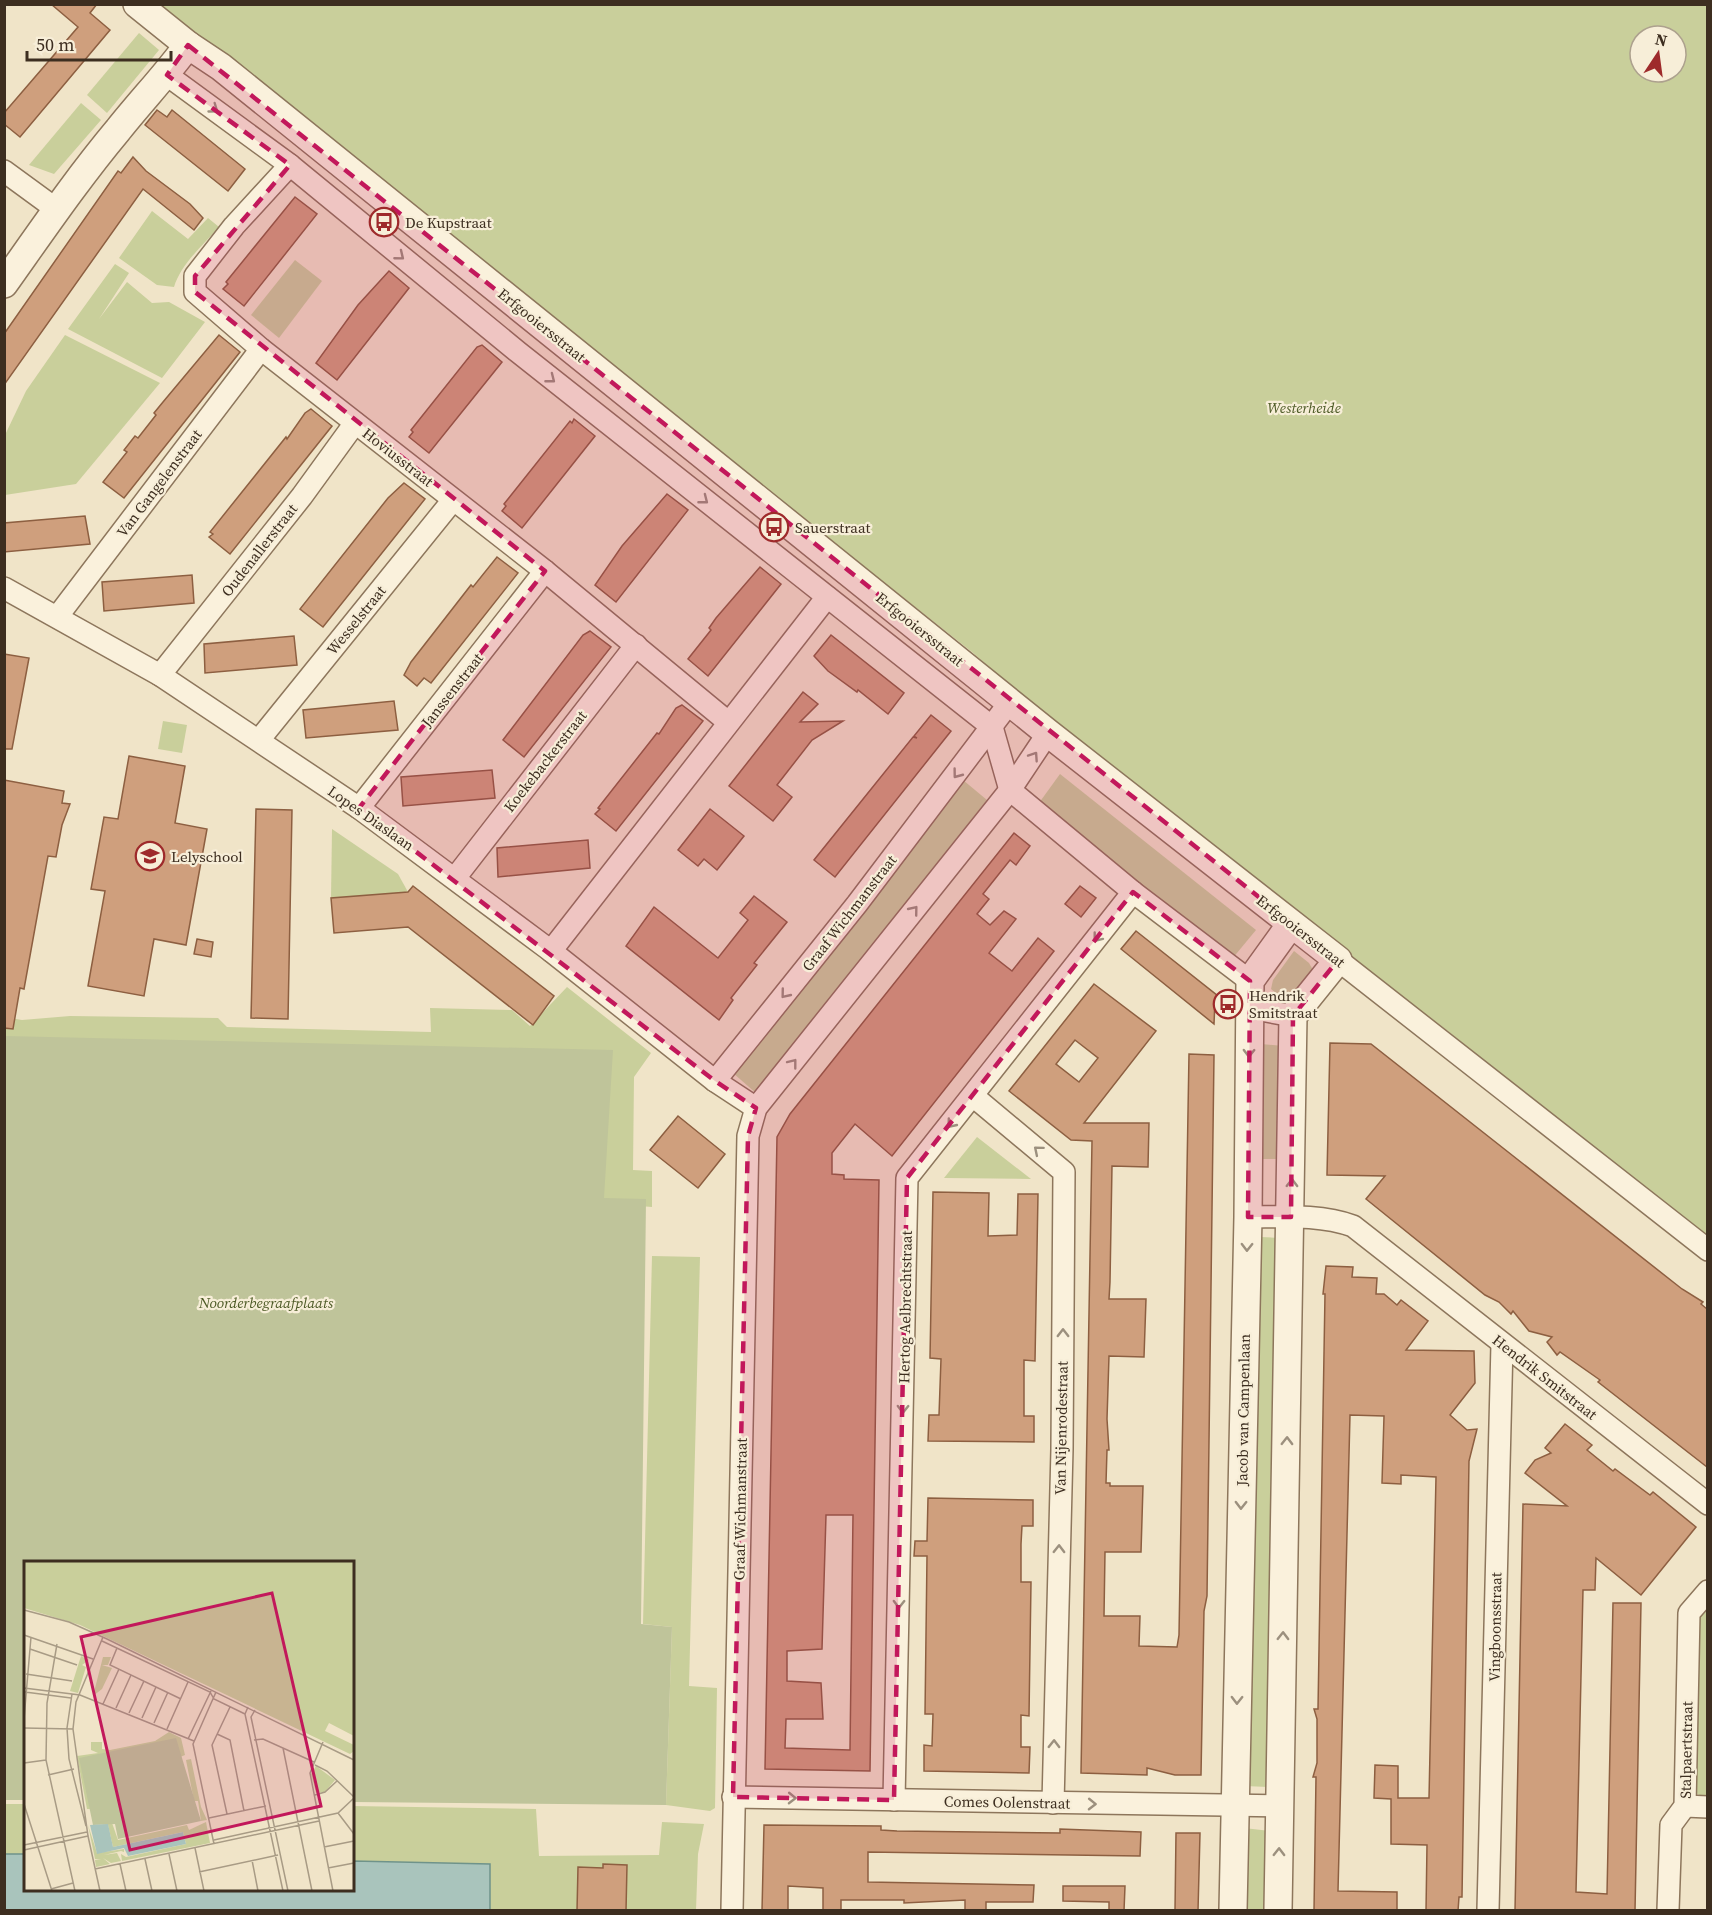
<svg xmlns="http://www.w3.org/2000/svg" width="1712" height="1915" viewBox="0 0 1712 1915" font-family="'Source Serif 4',serif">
<rect width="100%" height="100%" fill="#f0e4c8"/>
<g fill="#c9cf9b" fill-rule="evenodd">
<path d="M153 5H1707V1241L1449 1032 1352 959 1033 705 972 652ZM1640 36H1676V72H1640Z"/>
<path d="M139 33 159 50 107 113 87 95Z"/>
<path d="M81 103 101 120 54 174 29 165Z"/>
<path d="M152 211 188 239 208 218 219 227C203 245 181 264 174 287L157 285 119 258Z"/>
<path d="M295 260 322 281 279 338 251 315Z"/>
<path d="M115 264 129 273 99 319 127 282 152 303 169 302 205 322 162 378 68 329Z"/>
<path d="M65 335 160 383 76 484 5 495V435L26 391Z"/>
<path d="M163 721 187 725 182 753 158 749Z"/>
<path d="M1060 774 1256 930 1232 959 1039 803Z"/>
<path d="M963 780 987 800 757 1094 733 1073Z"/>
<path d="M332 829 398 874 408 892 331 898Z"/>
<path d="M1294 951 1309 963 1313 970 1291 1000 1283 999 1271 989 1273 980Z"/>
<path d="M567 987 651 1053 634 1077 633 1170 652 1171V1207L602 1203 5 1045 4 1017 22 1020 70 1016 218 1018 227 1027 431 1032 430 1008 512 1010 530 1026Z"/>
<path d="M1261 1044 1284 1046 1280 1159H1258Z"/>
<path d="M977 1137 1031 1179 944 1178Z"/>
<path d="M1261 1237 1280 1238 1268 1787 1245 1786Z"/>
<path d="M652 1256 700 1257 689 1686 717 1688 715 1808 710 1811 666 1805 672 1627 643 1624Z"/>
<path d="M1707 1602V1799L1694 1792 1695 1620Z"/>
<rect x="5" y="1804" width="20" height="50"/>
<path d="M352 1806 536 1809 539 1856 659 1855 662 1822 704 1824 698 1854 696 1910H490V1864L353 1861Z"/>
<path d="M1244 1828 1270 1831 1271 1910H1243Z"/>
</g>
<path fill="#bfc49a" d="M5 1036 613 1050 604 1198 646 1199 641 1624 672 1627 666 1805 353 1802 352 1562H26L25 1800H5Z"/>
<path fill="#a9c4bc" stroke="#6f938a" stroke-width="1.5" d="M5 1854H25L26 1890H352L353 1861 490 1864V1910H5Z"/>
<g fill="#cf9f7d" stroke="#8d5f41" stroke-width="1.5" fill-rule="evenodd">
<path d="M51 4H97L90 13 110 30 20 137 4 124V113L78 27Z"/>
<path d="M157 110 167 117 172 110 245 169 228 191 145 125Z"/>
<path d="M133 157 146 171 190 204 203 218 194 230 143 189 4 385V334L118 171 121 173Z"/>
<path d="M295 197 317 214 244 306 223 289 228 284 226 282Z"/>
<path d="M389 271 409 288 337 380 316 363 358 305Z"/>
<path d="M219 335 240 352 124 498 103 482 127 452 124 450 135 436 138 438 156 415 154 413 163 402Z"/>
<path d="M482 345 502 362 429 453 409 437 413 432 411 430 477 347Z"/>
<path d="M311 409 332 426 230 554 209 537 213 534 210 532 286 437 287 439 305 413Z"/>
<path d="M574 419 595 436 522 528 502 511 506 506 504 504 570 421 572 423Z"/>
<path d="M404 483 425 499 323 627 300 609 388 498Z"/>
<path d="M667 494 688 510 616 602 595 585 622 546Z"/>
<path d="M85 516 90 544 4 552V523Z"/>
<path d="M497 557 518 573 431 683 424 678 417 686 404 675 411 662 471 585 473 587Z"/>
<path d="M760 567 781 584 708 676 688 659 711 630 709 628 716 618Z"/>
<path d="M192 575 194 603 104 611 102 582Z"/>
<path d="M590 631 611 647 524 757 503 740 583 635Z"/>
<path d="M831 635 904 693 888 714 858 690 857 692 828 671 814 656Z"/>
<path d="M294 636 297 665 205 673 204 644Z"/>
<path d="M4 654 29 658 12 749H4Z"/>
<path d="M803 692 818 704 800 722 843 721 812 740 777 785 792 797 773 821 729 786Z"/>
<path d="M394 701 398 730 306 738 303 710Z"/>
<path d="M682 705 703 721 616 831 595 814 600 809 598 808 657 733 659 734 676 708Z"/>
<path d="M931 715 951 731 835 877 814 860 913 737 917 738 914 736Z"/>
<path d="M129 756 185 766 175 823 207 829 186 945 154 939 144 996 88 986 105 891 91 889 104 817 118 819Z"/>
<path d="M492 770 495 798 403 806 401 777Z"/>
<path d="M4 780 64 791 62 803 70 804 62 825 56 857 48 856 24 989 20 988 13 1029 4 1028Z"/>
<path d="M256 809 292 810 288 1019 251 1018Z"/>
<path d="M710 809 744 836 717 870 704 859 698 866 678 850Z"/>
<path d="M1014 833 1030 846 1016 865 1010 860 983 894 989 899 977 914 990 925 1004 911 1016 919 989 953 1012 971 1038 938 1054 951 892 1156 855 1124 832 1153V1174L844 1175V1179L879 1180 870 1771 765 1769 777 1137 790 1114ZM826 1515H853L850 1750 785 1748 786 1719H823L821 1683 787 1681V1651L822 1649Z"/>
<path d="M588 840 590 868 498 877 497 848Z"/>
<path d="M413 886 554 996 533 1025 408 927 334 933 331 898 408 892Z"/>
<path d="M1080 886 1096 898 1081 917 1065 904Z"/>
<path d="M754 896 787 922 754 963 757 965 731 998 733 1000 719 1020 626 946 654 907 718 958 748 920 740 913Z"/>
<path d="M1136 931 1218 996 1215 1000 1214 1024 1121 949Z"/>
<path d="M197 939 213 942 211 957 194 954Z"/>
<path d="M1094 984 1156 1031 1084 1123H1149L1148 1167 1112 1166 1110 1282 1109 1299H1146L1144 1357 1109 1356 1107 1419 1109 1450H1107L1106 1483H1110V1486H1143L1141 1552H1105L1104 1616H1140L1139 1646 1177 1647 1179 1635 1189 1054 1214 1055 1207 1596 1204 1611 1201 1775H1175L1147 1768V1775L1081 1773 1092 1141 1071 1140 1009 1091ZM1075 1040 1098 1058 1079 1082 1056 1064Z"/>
<path d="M1330 1043 1371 1044 1682 1289 1703 1302 1701 1304 1707 1309V1467L1598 1382 1600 1380 1560 1352 1557 1355 1547 1342 1552 1337 1529 1331 1513 1311 1511 1314 1499 1302 1485 1295 1366 1199 1385 1176 1327 1175Z"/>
<path d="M678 1116 725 1154 698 1188 650 1150Z"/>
<path d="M933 1192 989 1193 988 1236 1017 1235 1018 1194H1038L1035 1361 1024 1360V1416H1034V1442L928 1441 929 1415H939L941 1359 930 1358Z"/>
<path d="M1326 1266 1353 1267 1352 1277 1377 1278 1376 1294H1384L1397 1305 1401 1300 1428 1321 1406 1350 1474 1351 1475 1383 1450 1415 1467 1430 1477 1429 1469 1461 1462 1897H1459L1458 1911H1426L1427 1845 1391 1844V1799L1374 1798 1375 1765 1398 1766V1798H1429L1436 1477 1401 1475V1484L1382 1483 1384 1416 1350 1415 1338 1891 1397 1892V1911H1314L1316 1777H1313L1317 1763V1719L1314 1709H1318L1325 1294H1323Z"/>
<path d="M1565 1424 1592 1445 1587 1450 1613 1471 1615 1469 1650 1495 1653 1492 1696 1527 1641 1595 1596 1558 1595 1590H1583L1576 1892 1607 1894 1613 1603H1641L1635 1911H1515L1523 1504 1567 1506 1525 1473 1535 1460 1551 1453 1545 1448Z"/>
<path d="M928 1498 1033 1500V1526H1022L1021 1544V1582H1031L1029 1716 1021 1715V1747H1030L1029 1773 924 1771V1745L932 1746 933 1714H925L927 1556H914L915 1541H927Z"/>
<path d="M764 1825 881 1826V1830L897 1831 1060 1833V1829L1141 1832 1140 1856 868 1852V1882L1034 1885 1033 1902H986V1911H965V1900L904 1903V1900H841V1910L823 1911V1888L788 1886V1911H762Z"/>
<path d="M1176 1833H1200L1198 1911H1175Z"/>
<path d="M603 1864 627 1865 626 1911H577L578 1867 603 1868Z"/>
<path d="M1063 1886H1125L1124 1911H1109V1902L1063 1901Z"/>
</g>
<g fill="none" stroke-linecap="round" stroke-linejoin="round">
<g stroke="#8d765c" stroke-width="24">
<g id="minor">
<path d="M167 75 290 165 518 352 992 727 1010 790 1133 892 1250 981"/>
<path d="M290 165 234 226 195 276V292L261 349 545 571 728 722"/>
<path d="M4 171 56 209"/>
<path d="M4 588 160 675 359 808 551 951 715 1081 756 1108"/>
<path d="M57 617 261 349"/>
<path d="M160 675 302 496 355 423"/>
<path d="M259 740 453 500"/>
<path d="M359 808 545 571"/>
<path d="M455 878 636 645"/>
<path d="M551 951 827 597"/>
<path d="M1338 960 1708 1250"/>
<path d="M1250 1008 1293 1016"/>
<path d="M715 1081 857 904 1010 702"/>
<path d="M973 1096 1064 1172 1062 1449 1053 1803"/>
<path d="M1248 1217C1282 1217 1320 1214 1353 1226L1708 1504"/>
<path d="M733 1797 1280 1806"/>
<path d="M894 1800 907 1178 1133 892"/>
<path d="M1685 1806 1708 1807"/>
<path d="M732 1910 748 1136 756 1108 1010 790 1048 733"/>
<path d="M1488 1910 1502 1344"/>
<path d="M1668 1910 1671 1825 1685 1806 1689 1613 1708 1591"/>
</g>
</g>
<g stroke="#8d765c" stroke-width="30">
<g id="tertiary">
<path d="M137 4 188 45 221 67 1048 733 1338 960 1293 1016 1278 1910"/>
<path d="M4 284C41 232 77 179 118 130 141 101 166 75 188 45"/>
<path d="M1233 1910 1248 1217 1250 981 1291 924"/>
</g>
</g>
<use href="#minor" stroke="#faf1dc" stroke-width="21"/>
<use href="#tertiary" stroke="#faf1dc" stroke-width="27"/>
</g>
<defs><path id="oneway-chevron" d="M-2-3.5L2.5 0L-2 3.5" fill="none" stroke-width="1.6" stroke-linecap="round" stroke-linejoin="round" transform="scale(1.5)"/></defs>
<g stroke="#9c907e">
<use href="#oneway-chevron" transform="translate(214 109) rotate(36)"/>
<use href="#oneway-chevron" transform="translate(400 256) rotate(39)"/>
<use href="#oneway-chevron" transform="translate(551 379) rotate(38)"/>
<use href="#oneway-chevron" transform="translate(704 500) rotate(38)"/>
<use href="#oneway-chevron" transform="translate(1034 756) rotate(-56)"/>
<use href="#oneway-chevron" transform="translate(957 774) rotate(127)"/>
<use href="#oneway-chevron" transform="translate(914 910) rotate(-51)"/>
<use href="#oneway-chevron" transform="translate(1097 938) rotate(128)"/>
<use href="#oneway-chevron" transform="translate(785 994) rotate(129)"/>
<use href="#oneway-chevron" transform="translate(1249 1053) rotate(91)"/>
<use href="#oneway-chevron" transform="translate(793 1063) rotate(-52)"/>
<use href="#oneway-chevron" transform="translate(951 1124) rotate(129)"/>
<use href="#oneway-chevron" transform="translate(1038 1150) rotate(-140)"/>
<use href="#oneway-chevron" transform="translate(1292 1183) rotate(-89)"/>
<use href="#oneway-chevron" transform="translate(1247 1247) rotate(91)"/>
<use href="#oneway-chevron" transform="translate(1063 1333) rotate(-90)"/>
<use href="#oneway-chevron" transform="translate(903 1409) rotate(91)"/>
<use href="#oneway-chevron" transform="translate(1287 1441) rotate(-89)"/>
<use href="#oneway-chevron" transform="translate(1241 1505) rotate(91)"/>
<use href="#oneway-chevron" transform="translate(1059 1549) rotate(-89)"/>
<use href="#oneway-chevron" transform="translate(899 1604) rotate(91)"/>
<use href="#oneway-chevron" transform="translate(1283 1636) rotate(-89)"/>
<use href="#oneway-chevron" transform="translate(1237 1700) rotate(91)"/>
<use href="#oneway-chevron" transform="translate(1054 1744) rotate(-89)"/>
<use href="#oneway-chevron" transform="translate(792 1798) rotate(1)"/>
<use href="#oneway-chevron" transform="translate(1092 1804) rotate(1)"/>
<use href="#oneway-chevron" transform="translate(1279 1852) rotate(-89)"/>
</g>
<path fill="#c2185b" fill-opacity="0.2" stroke="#c2185b" stroke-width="4.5" stroke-dasharray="12 8" stroke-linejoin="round" d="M188 45 1338 960 1293 1016 1291 1217H1248L1250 981 1133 892 907 1178 894 1800 733 1797 748 1136 756 1108 715 1081 359 808 545 571 195 292V276L290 165 167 75Z"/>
<defs>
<g id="bus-ring" transform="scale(1.5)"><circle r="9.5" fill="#f7eed8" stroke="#9e2a2b" stroke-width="1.5"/><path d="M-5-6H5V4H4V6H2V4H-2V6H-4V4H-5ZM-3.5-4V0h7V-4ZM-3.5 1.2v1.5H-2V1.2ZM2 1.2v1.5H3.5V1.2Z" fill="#9e2a2b"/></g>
<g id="school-ring" transform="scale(1.5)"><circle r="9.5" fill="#f7eed8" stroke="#9e2a2b" stroke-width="1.5"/><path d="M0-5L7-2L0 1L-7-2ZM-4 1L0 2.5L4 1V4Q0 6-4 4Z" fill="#9e2a2b"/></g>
</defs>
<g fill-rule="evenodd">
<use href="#bus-ring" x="384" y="222"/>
<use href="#bus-ring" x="774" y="527"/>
<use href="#school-ring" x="150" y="856"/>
<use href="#bus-ring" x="1228" y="1004"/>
</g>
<g text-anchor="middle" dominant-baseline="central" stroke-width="4.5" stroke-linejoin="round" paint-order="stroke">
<g font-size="15" fill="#3d2e20" stroke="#f7eed8" text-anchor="start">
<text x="405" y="222">De Kupstraat</text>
<text x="795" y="527">Sauerstraat</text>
<text x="171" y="856">Lelyschool</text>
<text x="1249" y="995">Hendrik<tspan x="1249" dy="17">Smitstraat</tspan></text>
</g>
<g font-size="15" fill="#3d2e20" stroke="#f7eed8">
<text transform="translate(542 325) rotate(39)">Erfgooiersstraat</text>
<text transform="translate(398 457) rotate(38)">Hoviusstraat</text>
<text transform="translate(159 483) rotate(-53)">Van Gangelenstraat</text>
<text transform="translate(259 550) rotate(-52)">Oudenallerstraat</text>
<text transform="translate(356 620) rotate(-51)">Wesselstraat</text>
<text transform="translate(920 629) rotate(39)">Erfgooiersstraat</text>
<text transform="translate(452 690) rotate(-52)">Janssenstraat</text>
<text transform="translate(545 761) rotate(-52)">Koekebackerstraat</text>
<text transform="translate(371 818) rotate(35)">Lopes Diaslaan</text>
<text transform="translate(849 913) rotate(-52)">Graaf Wichmanstraat</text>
<text transform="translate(1301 931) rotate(38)">Erfgooiersstraat</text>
<text transform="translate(905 1307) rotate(-89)">Hertog Aelbrechtstraat</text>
<text transform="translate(1545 1377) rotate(38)">Hendrik Smitstraat</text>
<text transform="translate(1243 1410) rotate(-89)">Jacob van Campenlaan</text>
<text transform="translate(1061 1428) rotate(-89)">Van Nijenrodestraat</text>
<text transform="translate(740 1509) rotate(-89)">Graaf Wichmanstraat</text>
<text transform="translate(1495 1627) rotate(-89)">Vingboonsstraat</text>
<text transform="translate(1686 1750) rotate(-89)">Stalpaertstraat</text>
<text transform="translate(1007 1802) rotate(1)">Comes Oolenstraat</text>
</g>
<g font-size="15" font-style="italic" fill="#4d5a26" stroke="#f7eed8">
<text x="1304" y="407">Westerheide</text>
<text x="266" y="1302">Noorderbegraafplaats</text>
</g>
</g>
<g transform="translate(24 1561)">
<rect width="330" height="330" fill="#f0e4c8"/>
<path d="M0 0H330V175L305 162 301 170 330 184V190L326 193 56 64 0 47ZM57 95 65 99 58 104 62 106 54 132 46 130ZM79 96H87L84 104H78L88 107 78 128 69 135ZM145 171 157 177 161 194 64 233 66 248H63L53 195 74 192 67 189V181H78V188L86 189 131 180ZM167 198 177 246 183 259 177 260 174 240H170L162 199ZM292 205 311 219 301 231 292 232 287 213ZM87 259 94 279 163 264 165 269 182 261 186 282 98 300 97 293 102 296 162 283 159 271 89 286 84 264 77 263ZM64 264 73 292 100 288V291L97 290 80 294 93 292 97 300 87 302 79 297 86 303 72 306 71 299 77 298H71Z" fill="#c9cf9b"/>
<path d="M152 177 177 260 94 278 91 263 69 264 55 197Z" fill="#bfc49a"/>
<path d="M84 263 89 286 159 271 162 283 104 295 100 287 73 293 66 264Z" fill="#a9c4bc"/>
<path fill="none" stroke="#a89b85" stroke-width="1.5" d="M0 49 45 61 83 78 330 199M0 74 69 98M78 80 186 131 190 138 221 153M33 83 23 142 22 199 51 330M93 87 86 104 157 138M6 88 53 104M2 113 48 120M0 127 56 134 170 180M1 131 47 137M48 133 43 167 45 198 62 265M79 143 95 108M224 146 221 153 259 330M92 147 107 114M231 149 227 156 264 330M105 152 120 120M118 157 132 126M0 158 7 76M130 162 144 131M0 167 49 168M143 168 164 121M193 173 206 179 220 250M164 178 187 130M230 179 239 178 290 201M299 181 286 212 309 330M259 187 288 330M0 202 22 199M291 204 303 210 330 236M24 214 50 208M291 234 301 231 313 220M0 243 28 330M314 252 330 273M203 253 188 184 206 146M185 257 242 245M190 279 314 252 330 237M190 283 169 183 192 131M0 284 63 271M300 286 330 280M171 287 180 330M0 289 64 275M145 293 153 330M121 298 128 330M228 299 234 330M96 303 102 330M304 307 330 302M71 308 295 260M175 311 254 294M27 328 49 322M76 330 64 275 49 168 52 141 79 76"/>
<path fill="#c2185b" fill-opacity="0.15" stroke="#c2185b" stroke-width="3" d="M248 32 297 245 106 289 57 76Z"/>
<rect width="330" height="330" fill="none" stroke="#3d2e20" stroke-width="3"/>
</g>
<rect width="1712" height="1915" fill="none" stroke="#3d2e20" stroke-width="12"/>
<g transform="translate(1658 54) rotate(13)"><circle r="28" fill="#f7eed8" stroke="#ada18e" stroke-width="1.5"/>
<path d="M0-4.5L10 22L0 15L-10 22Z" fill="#9e2a2b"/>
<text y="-9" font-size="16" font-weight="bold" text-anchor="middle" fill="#3d2e20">N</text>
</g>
<path d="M27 51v9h144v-9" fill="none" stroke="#3d2e20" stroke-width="3"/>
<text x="36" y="51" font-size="18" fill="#3d2e20" stroke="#f7eed8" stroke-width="4.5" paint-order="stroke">50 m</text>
</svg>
